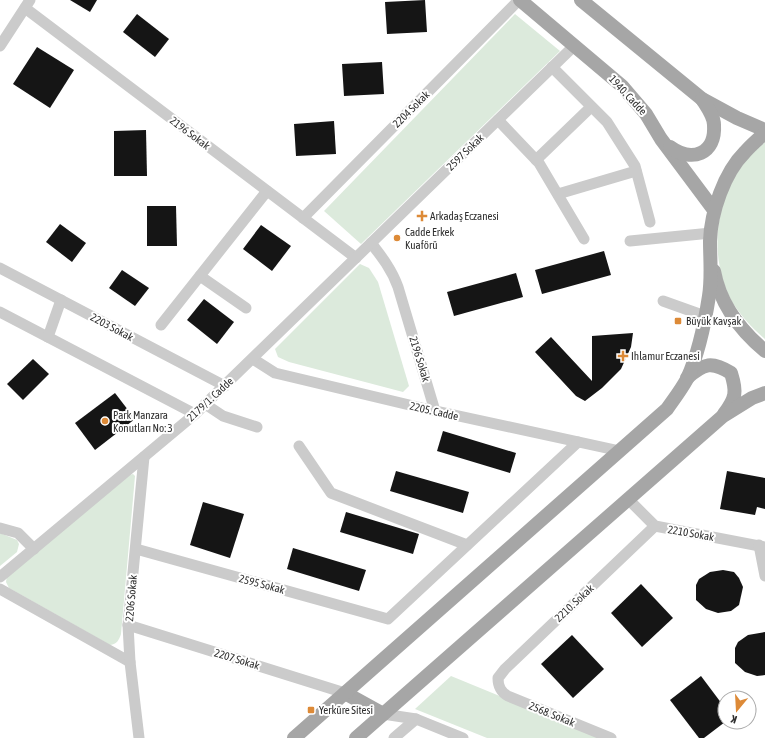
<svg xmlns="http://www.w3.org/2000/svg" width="765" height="738" viewBox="0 0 765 738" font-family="'Asap Condensed',sans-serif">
<rect width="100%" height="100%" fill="#fff"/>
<g fill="#dceadc">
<path d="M515 14 560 51 361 244 324 211Z"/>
<path d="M765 142V339C752 328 740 315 731 300 708 255 715 198 747 159 752 153 759 148 765 142Z"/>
<path d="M360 264 369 268 378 282 409 386 403 392 289 362 278 357 275 349Z"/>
<path d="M133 474 135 476 121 634C119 640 117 644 110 645L9 588 6 582 7 575 130 475Z"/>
<path d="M0 533 17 540 19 544 17 552 0 566Z"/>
<path d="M451 676 602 738H487L415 709Z"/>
</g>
<g fill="#151515">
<path d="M70 0H97L90 12Z"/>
<path d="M425 0 427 32 387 34 385 2Z"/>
<path d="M137 14 169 39 155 57 123 32Z"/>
<path d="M37 47 74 70 50 108 13 84Z"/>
<path d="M382 62 384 94 344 96 342 64Z"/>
<path d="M334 121 336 154 296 156 294 124Z"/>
<path d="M146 130 147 176H114V131Z"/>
<path d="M147 206H176L177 246H147Z"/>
<path d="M60 224 86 243 72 262 46 242Z"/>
<path d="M261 225 291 246 272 271 243 249Z"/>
<path d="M604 251 611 275 542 294 535 270Z"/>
<path d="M122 270 149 288 135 306 109 288Z"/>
<path d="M516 273 523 297 454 316 447 292Z"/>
<path d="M204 299 234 322 217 344 187 320Z"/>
<path d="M633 333 631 347 621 369 602 388 585 401 576 396 535 352 551 337 592 381V336Z"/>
<path d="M33 359 49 374 23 400 7 384Z"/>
<path d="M115 393 135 419 95 450 75 423Z"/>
<path d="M443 431 516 453 510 473 437 451Z"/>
<path d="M396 471 469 492 463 513 390 491Z"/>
<path d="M727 471 765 478V509L757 507 755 515 720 509Z"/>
<path d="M203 502 244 514 230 558 190 545Z"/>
<path d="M346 512 419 534 413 554 340 532Z"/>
<path d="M293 548 366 570 359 591 287 569Z"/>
<path d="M723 570 734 572 739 578 743 587 739 605 731 611 718 613 706 609 696 600V585L699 579 710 572Z"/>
<path d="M641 584 673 618 642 647 611 613Z"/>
<path d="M765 632V675L757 676 745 672 735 663V648L738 642 748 635Z"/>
<path d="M572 635 604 669 573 698 541 664Z"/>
<path d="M701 676 725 708V722L704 738H699L670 700Z"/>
</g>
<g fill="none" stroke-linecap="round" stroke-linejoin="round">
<g stroke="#cbcbcb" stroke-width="11">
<path d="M25 8 356 258"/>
<path d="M0 46 30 0"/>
<path d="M552 67 607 122 635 166 650 222"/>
<path d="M498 120 539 163 584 239"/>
<path d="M536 160 591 107"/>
<path d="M558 194 636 171"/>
<path d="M303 218 519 0"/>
<path d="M630 241 711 233"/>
<path d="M371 243C382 257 392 270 398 287L435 411"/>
<path d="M0 268 225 386"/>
<path d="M200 276 246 308"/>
<path d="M663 301 705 316"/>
<path d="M0 312 195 414"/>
<path d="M161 325 267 191"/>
<path d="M48 337 61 300"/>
<path d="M253 359 275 373 422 408 620 451"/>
<path d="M205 404 223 416 257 427"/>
<path d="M299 446 331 493 467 545"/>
<path d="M628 499 655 526 765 547"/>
<path d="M0 528 18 533 34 549"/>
<path d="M759 545 765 576"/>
<path d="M136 549 388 619 578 442"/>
<path d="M0 577 195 414 575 45"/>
<path d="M0 589 130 662"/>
<path d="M128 625 345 693"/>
<path d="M383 714 416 719 463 738"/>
<path d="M139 738 130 662 128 625 144 457"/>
<path d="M394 738 416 719"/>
<path d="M611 738 508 696C501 692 498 687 498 678L505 669 655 526"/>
</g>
<g stroke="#a6a6a6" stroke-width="14">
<path d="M520 0 622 86 646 114 661 139 714 210"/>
<path d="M581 0 702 99 737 118 765 130"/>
<path d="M670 147C692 163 716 154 714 125 714 116 707 107 702 99"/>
<path d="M714 271C720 304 740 330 765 351"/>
<path d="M687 378C704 363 712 361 731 373 737 392 736 398 724 414"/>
<path d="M345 693 383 714"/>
<path d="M294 738 667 409C674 399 681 390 687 379 698 355 705 322 709 296 712 278 710 259 710 241 711 212 724 173 745 152 751 145 758 139 765 133"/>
<path d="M356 738 723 416 752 398 765 393"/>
</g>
</g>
<g fill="#dd8a37" stroke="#fff" stroke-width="1.5">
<path d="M420 210h4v4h4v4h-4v4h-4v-4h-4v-4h4z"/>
<circle cx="397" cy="238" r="4"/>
<rect x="674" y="317" width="8" height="8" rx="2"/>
<path d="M621 350h4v4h4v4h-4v4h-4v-4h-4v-4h4z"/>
<circle cx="105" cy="421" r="4"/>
<rect x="307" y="706" width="8" height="8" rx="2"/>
</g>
<g text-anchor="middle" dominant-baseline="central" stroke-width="4" stroke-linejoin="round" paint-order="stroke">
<g font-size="11" fill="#2e2e2e" stroke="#fff">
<text transform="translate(628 95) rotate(47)">1940. Cadde</text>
<text transform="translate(411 109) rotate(-45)">2204 Sokak</text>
<text transform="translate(190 133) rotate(37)">2196 Sokak</text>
<text transform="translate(465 152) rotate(-44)">2597 Sokak</text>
<text transform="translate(112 327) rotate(28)">2203 Sokak</text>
<text transform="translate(420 359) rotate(73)">2196 Sokak</text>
<text transform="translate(210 399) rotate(-43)">2179/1. Cadde</text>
<text transform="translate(434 411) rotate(13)">2205. Cadde</text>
<text transform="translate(691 533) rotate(10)">2210 Sokak</text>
<text transform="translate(262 584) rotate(15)">2595 Sokak</text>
<text transform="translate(131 598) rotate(-85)">2206 Sokak</text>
<text transform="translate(574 603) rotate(-43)">2210. Sokak</text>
<text transform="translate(237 659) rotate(17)">2207 Sokak</text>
<text transform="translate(552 714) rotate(22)">2568. Sokak</text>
</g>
<g font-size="11" fill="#2e2e2e" stroke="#fff" text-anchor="start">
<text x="430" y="216">Arkadaş Eczanesi</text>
<text x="405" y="232">Cadde Erkek<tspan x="405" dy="13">Kuaförü</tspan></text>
<text x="686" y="321">Büyük Kavşak</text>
<text x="631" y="356">Ihlamur Eczanesi</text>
<text x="113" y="415">Park Manzara<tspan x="113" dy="13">Konutları No: 3</tspan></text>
<text x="319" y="710">Yerküre Sitesi</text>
</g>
</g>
<g transform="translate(737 710) rotate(198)"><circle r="19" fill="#ffffff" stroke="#ababab"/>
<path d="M0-3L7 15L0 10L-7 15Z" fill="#dd8a37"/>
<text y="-6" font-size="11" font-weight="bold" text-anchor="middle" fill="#2e2e2e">K</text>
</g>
</svg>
